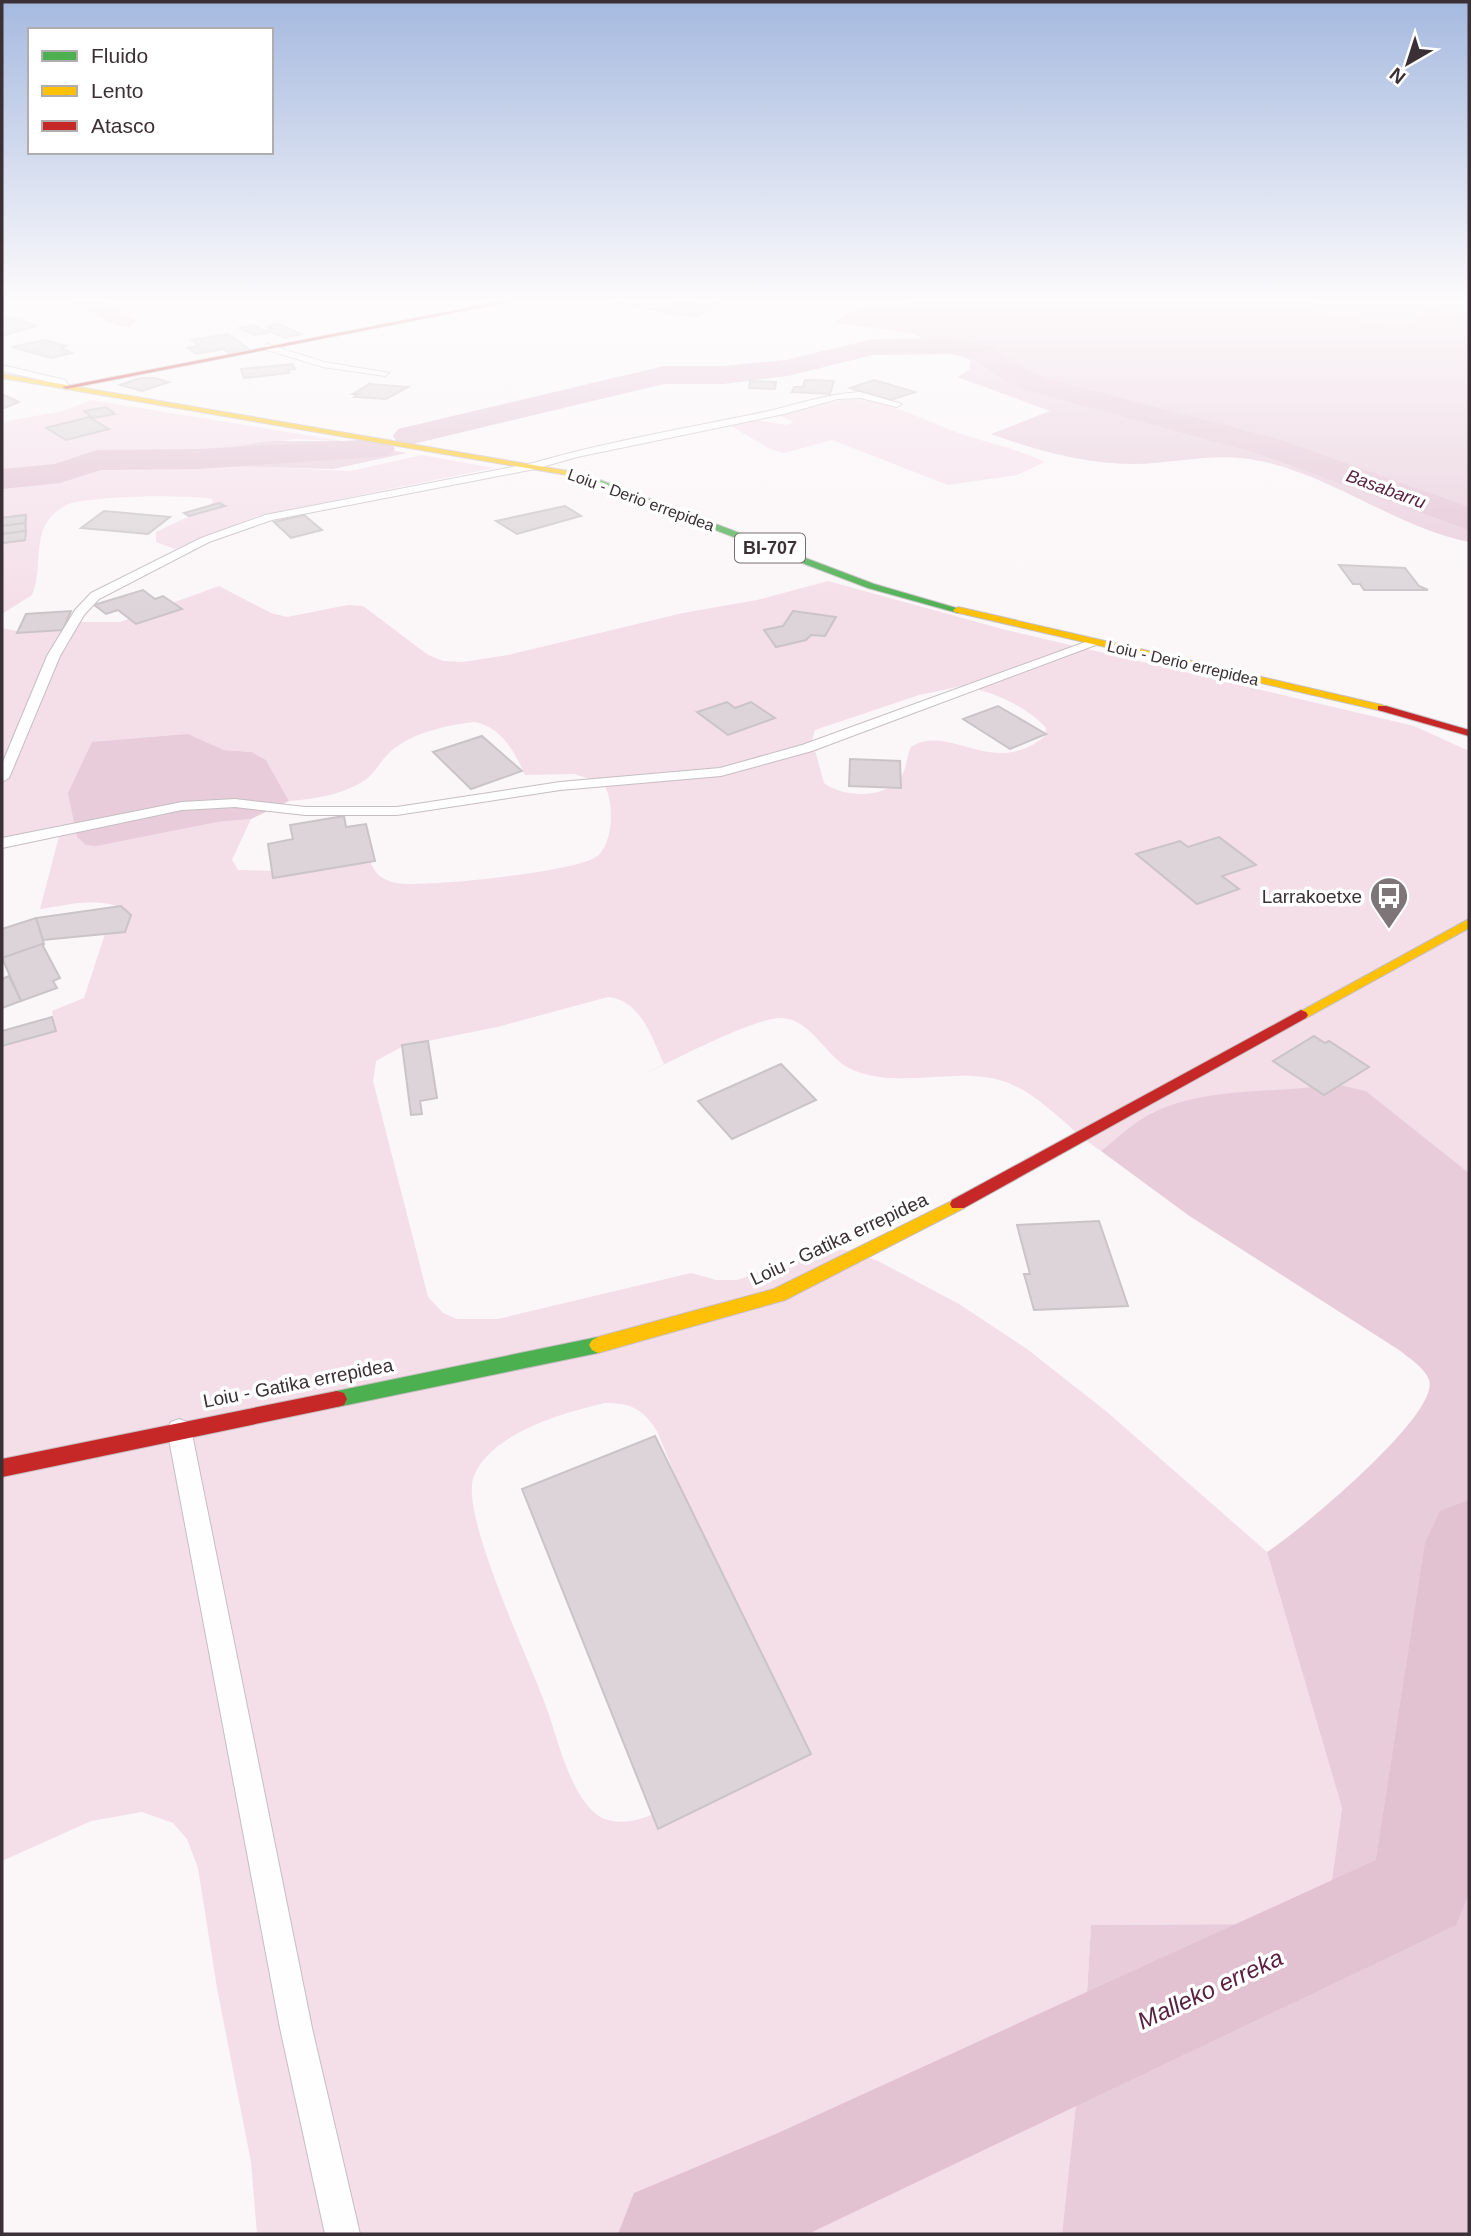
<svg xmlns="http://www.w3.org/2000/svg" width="1471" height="2236" viewBox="0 0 1471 2236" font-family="Helvetica,sans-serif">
<rect width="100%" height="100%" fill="#fbf6f8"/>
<g fill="#f4dee8" fill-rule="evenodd">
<path d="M1321 300H1469V313L1426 310 1403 328 1316 311 1315 301Z"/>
<path d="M91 400 349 442 297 439 215 450 222 465 350 471 422 455 494 468 257 516 175 549 156 542V532L208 507 213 502 212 499C185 494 98 496 72 503 63 506 52 513 47 522 34 543 42 572 32 595L2 614V422L63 411Z"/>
<path d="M842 400C886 397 921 420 962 434 990 444 1019 449 1045 462L1017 475 948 485 832 440 784 453 768 448 731 426 756 420 787 425 794 422 779 415Z"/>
<path d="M828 581 1006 630 1414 726 1469 751V1173L1366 1091 1336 1084 1153 1112 1101 1151C1070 1131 1045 1099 1011 1084 963 1063 902 1091 853 1070 827 1060 812 1019 782 1018 754 1017 664 1065 635 1079L664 1064C652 1038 641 1000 608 997L497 1027 403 1046 376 1061 373 1081 428 1297 443 1313 457 1319H498L691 1273 716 1280H737L830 1250H845L878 1261 959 1304 1027 1349 1107 1412 1267 1552 1342 1808 1331 1886 1288 1924 1091 1925 1086 2011 1062 2234H257L251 2162 217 1988 198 1868 187 1839 173 1823 142 1812 91 1821 2 1861V1047L56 1031 52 1011 84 998 105 934 125 932 131 915C107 893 70 905 40 909L62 825 2 839V628L21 632 76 622H120L219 586 271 613 287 617 348 605 363 606 428 655 443 661 463 662 508 655 683 613 757 600ZM962 686C990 690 1027 706 1046 728L1045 736C992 780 950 722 911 747 906 757 907 770 900 778 885 799 843 798 824 783L812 740 815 730 919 695ZM475 722C501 727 515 752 525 775L574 774 603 783C615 799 614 845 596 857 575 872 424 888 396 883 382 880 374 874 370 860L280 871 238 870 232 860 251 819 217 822 188 734 224 750 252 752 266 760 289 801C314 799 340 795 362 782 374 775 379 763 388 754 407 734 449 724 475 722ZM605 1403C631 1403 643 1409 657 1431L741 1635 706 1785C679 1800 641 1829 608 1820 575 1812 558 1741 548 1712 533 1667 458 1513 474 1476 491 1433 565 1412 605 1403Z"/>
</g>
<g fill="#e8ccda">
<path d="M65 300H103L137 320 129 328C106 324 86 308 65 300Z"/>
<path d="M920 300H1321L1315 301 1317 311 1403 328 1426 310 1469 313V542C1394 527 1330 473 1255 460 1214 452 1172 464 1132 464 1083 464 1036 450 991 434L1050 411 957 377 969 370 970 360 914 334 833 322C864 301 889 309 920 300Z"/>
<path d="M269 441H337L407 453 333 469 227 466 203 457 215 450Z"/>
<path d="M188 734 224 750 252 752 266 760 289 801 251 819 217 822 96 846 86 845 77 837 68 793 92 742Z"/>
<path d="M1336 1084 1366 1091 1469 1173V2234H1062L1086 2011 1091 1925 1288 1924 1331 1886 1342 1808 1267 1552C1297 1533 1441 1414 1429 1380 1425 1368 1409 1358 1399 1350L1188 1215 1101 1151C1118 1138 1135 1121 1154 1112 1210 1086 1276 1094 1336 1084Z"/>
</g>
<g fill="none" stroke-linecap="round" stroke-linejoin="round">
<g fill="#e2c1d1" fill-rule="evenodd">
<path d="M951 338 992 347 1027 370 1049 379 1278 439 1469 507V530L1256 453 1029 391 1007 382 973 359 951 354 873 355 788 376 723 384H664L409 445 398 443 393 436 398 429 664 366H723L786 360 873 339Z"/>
<path d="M379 439 390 442 395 449 390 456 199 469 101 470 60 483 2 489V469L55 464 97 450 199 449Z"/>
<path d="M1469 1500V1893L1456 1925 808 2234H618L634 2193 778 2133 1376 1860 1425 1543 1440 1511Z"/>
</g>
</g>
<g fill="#dcd4d8" stroke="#cbc4c7" stroke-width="2">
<path d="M597 300H659L712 309 695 317Z"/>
<path d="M667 300H726L710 307Z"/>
<path d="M7 317 23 321 37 326 2 336V318Z"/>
<path d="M278 324 302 334 285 338 266 330 272 329 267 327Z"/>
<path d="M254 325 267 333 255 335 239 328Z"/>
<path d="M228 334 250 350 230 354 224 349 196 354 188 348 199 346 192 340Z"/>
<path d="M45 340 66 346 61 348 72 353 51 358 12 347Z"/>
<path d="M292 364 295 369 288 370 289 373 244 378 241 369Z"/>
<path d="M140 378H155L169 382 142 391 120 385Z"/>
<path d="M805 380 834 381 830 394 792 392 794 387H803Z"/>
<path d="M874 380 915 392 891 400 850 388Z"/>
<path d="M750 381 776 382 775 389 749 388Z"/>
<path d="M369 384 408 387 386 399 354 397 358 394H353Z"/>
<path d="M2 396 4 395 19 402 2 409Z"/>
<path d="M106 407 115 414 93 418 84 411Z"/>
<path d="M89 417 109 429 66 440 46 428Z"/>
<path d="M219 503 225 506 189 516 184 513Z"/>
<path d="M565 506 581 516 517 534 496 521Z"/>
<path d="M104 511 170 517 148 534 81 528Z"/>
<path d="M26 515 25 540 2 543V518Z"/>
<path d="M26 515 25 523 2 526V518Z"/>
<path d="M304 515 322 530 291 538 274 522Z"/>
<path d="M25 523 26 531 2 534V526Z"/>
<path d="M26 531 25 540 2 543V534Z"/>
<path d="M1339 565 1405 568 1419 586 1428 590H1364L1360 584H1353Z"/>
<path d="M143 590 155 599 163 596 182 609 136 624 118 610 106 614 94 605Z"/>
<path d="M71 611 63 630 17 633 26 614Z"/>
<path d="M793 611 836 617 825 636 811 635 806 640 776 647 764 630 783 626Z"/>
<path d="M727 702 735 708 751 702 775 718 728 735 697 712Z"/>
<path d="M998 706 1046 734 1010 749 963 719Z"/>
<path d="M482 736 522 771 471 789 433 752Z"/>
<path d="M850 759 900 761 901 788 849 786Z"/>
<path d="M344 816 346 827 366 824 375 861 273 878 268 844 293 839 290 825Z"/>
<path d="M1219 837 1256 865 1222 876 1239 889 1197 904 1136 854 1180 841 1188 847Z"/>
<path d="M121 906 131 915 125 932 43 940 36 918Z"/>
<path d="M36 918 44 944 2 958V929Z"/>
<path d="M42 944 60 978 53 981 57 988 21 1001 2 958Z"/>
<path d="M9 976 21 1001 2 1008V979Z"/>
<path d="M52 1017 56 1031 2 1046V1031Z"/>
<path d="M1314 1036 1325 1043 1329 1041 1369 1067 1324 1095 1273 1061Z"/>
<path d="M428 1041 437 1098 420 1101 422 1114 411 1115 402 1045Z"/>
<path d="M781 1064 816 1100 732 1139 698 1101Z"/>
<path d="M1099 1221 1128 1306 1034 1310 1024 1274H1030L1017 1225Z"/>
<path d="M655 1436 811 1754 658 1829 522 1489Z"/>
</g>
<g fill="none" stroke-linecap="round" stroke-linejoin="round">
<g stroke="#c6bec2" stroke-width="2">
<g id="lane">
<path d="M267 344 324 362 389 373 385 376 323 367 264 349Z"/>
<path d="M2 365 65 380 70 387 66 390 59 384 2 371Z"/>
<path d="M860 392 902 404 897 407 860 398 838 399 784 414 577 457 535 469 272 520 209 542 99 599 84 615 60 656 9 778 2 782V764L47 656 75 610 91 593 201 538 265 515 533 463C606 442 681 429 755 414 790 407 824 394 860 392Z"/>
<path d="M1091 640 1101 643 812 751 721 776 560 790 397 815H305L235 807 182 810 2 848V838L182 802 235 799 305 807H397L560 782 720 768 802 745Z"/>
<path d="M179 1419 187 1422 191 1429 312 2028 360 2234H325L280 2028 167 1429 171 1422Z"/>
</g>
</g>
<g stroke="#c6bec2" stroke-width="2">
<g id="fast">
<path d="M594 480H600L874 584 963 610 958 613 868 588 594 484Z"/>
<path d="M598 1337 604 1340 607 1345 604 1350 598 1353 337 1407 330 1405 327 1399 330 1393 337 1391Z"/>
</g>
</g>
<g stroke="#c6bec2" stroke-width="2">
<g id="slow">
<path d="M2 374 568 471 601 482 597 485 567 475 2 378Z"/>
<path d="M958 607 1382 705 1388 708 1382 711 955 612 953 610Z"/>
<path d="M1469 919V928L1306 1018 1301 1020 1294 1015Z"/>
<path d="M958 1198 964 1200 966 1204 964 1208 785 1300 598 1353 592 1350 589 1345 592 1340 598 1337 774 1289Z"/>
</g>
</g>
<g stroke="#c6bec2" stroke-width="2">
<g id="jam">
<path d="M508 300H519L66 389 62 387Z"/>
<path d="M1378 706H1386L1469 730V736L1378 710Z"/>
<path d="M1301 1010 1306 1012 1308 1015 1306 1018 964 1208H952L950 1204 952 1200Z"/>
<path d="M337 1391 344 1393 347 1399 344 1405 337 1407 2 1477V1459Z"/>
</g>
</g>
<use href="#lane" fill="#fefefe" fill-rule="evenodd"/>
<use href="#fast" fill="#4caf50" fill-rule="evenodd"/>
<use href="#slow" fill="#ffc107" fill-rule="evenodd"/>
<use href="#jam" fill="#c62828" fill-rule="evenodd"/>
</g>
<linearGradient id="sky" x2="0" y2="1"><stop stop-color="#a5b9df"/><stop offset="0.49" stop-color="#fdfbfc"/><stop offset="1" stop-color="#fdfbfc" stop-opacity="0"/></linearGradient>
<rect width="1471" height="613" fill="url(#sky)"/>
<defs>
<g id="bus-pin" transform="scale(2.0125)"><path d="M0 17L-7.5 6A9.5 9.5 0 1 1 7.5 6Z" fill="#7e7579" stroke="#fff"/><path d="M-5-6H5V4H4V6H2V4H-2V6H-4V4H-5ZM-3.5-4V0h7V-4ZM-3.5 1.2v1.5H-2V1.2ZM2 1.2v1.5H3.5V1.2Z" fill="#fff"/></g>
</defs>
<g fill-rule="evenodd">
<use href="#bus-pin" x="1389" y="896"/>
</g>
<g text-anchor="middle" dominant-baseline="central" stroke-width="7" stroke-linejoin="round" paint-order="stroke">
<g font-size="16" fill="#3b3035" stroke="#fff">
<text transform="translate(641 500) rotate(20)">Loiu - Derio errepidea</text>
<text transform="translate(1183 663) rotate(13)">Loiu - Derio errepidea</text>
</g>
<g font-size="18" font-style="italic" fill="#592141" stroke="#fff">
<text transform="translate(1386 489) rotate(20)">Basabarru</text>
</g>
<rect fill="#fff" stroke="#766e72" stroke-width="2" x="735" y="533.5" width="70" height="29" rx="5"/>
<g font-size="18" font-weight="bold" fill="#3b3035">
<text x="770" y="548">BI-707</text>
</g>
<g font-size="19" fill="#3b3035" stroke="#fff" text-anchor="end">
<text x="1362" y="896">Larrakoetxe</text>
</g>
<g font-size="19" fill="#3b3035" stroke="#fff">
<text transform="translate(839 1239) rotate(-25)">Loiu - Gatika errepidea</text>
<text transform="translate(298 1383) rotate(-11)">Loiu - Gatika errepidea</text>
</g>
<g font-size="24" font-style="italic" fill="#592141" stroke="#fff">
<text transform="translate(1210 1989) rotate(-25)">Malleko erreka</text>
</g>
</g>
<rect width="1471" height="2236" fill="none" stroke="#3b3035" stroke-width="7"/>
<rect x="28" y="28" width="245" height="126" fill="#ffffff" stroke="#b1acae" stroke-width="2"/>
<rect x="42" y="51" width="35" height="10" fill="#4caf50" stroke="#b1acae" stroke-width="2"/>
<text x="91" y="63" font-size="21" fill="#3b3035">Fluido</text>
<rect x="42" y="86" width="35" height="10" fill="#ffc107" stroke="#b1acae" stroke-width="2"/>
<text x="91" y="98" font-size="21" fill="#3b3035">Lento</text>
<rect x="42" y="121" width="35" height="10" fill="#c62828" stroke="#b1acae" stroke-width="2"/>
<text x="91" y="133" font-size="21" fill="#3b3035">Atasco</text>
<g transform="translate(1408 63) rotate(219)" stroke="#ffffff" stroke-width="5" paint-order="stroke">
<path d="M0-5L12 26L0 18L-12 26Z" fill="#3b3035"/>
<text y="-10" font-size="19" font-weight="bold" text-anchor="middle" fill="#3b3035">N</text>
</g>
</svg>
